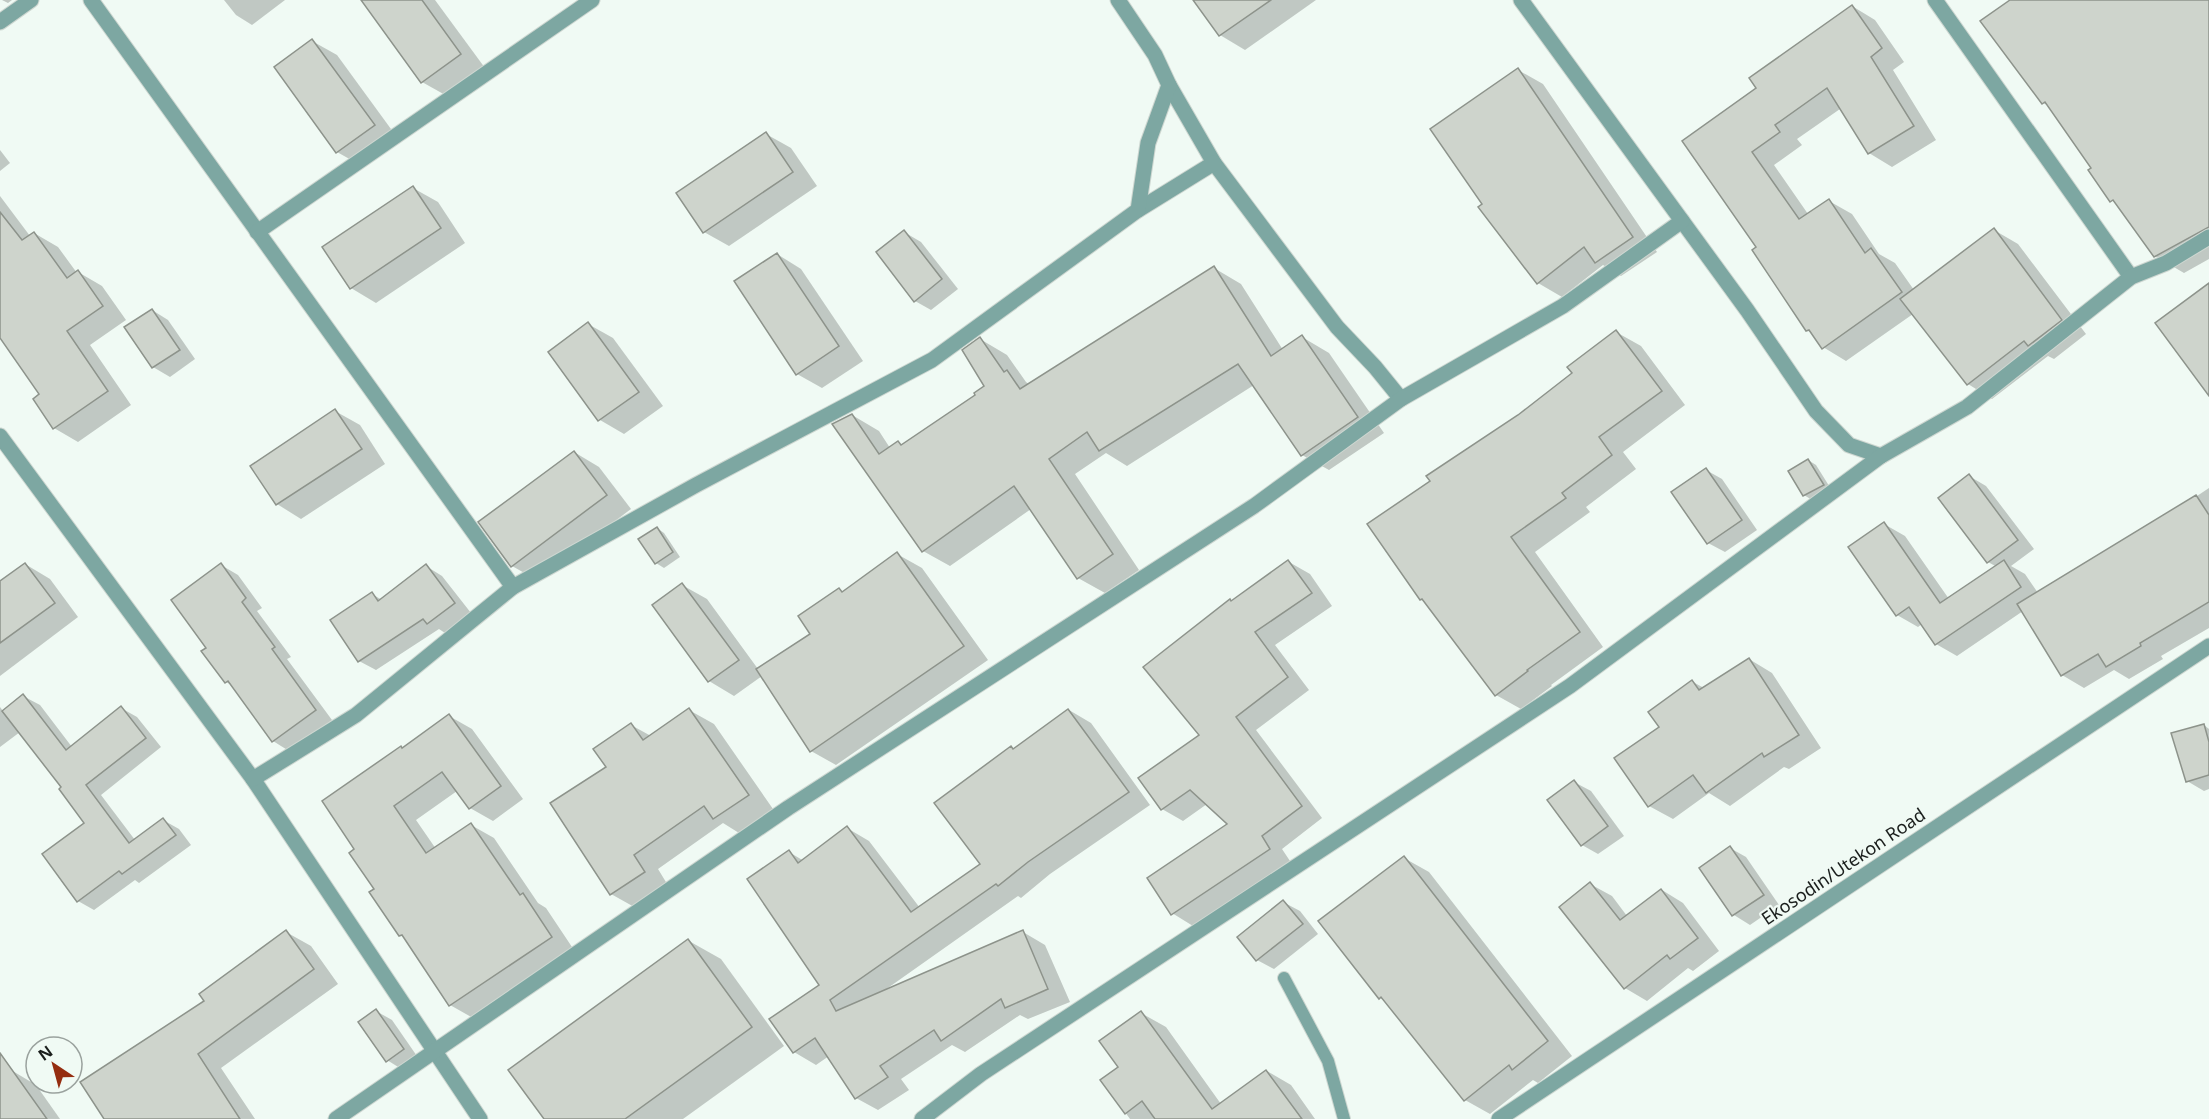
<svg xmlns="http://www.w3.org/2000/svg" width="2209" height="1119" viewBox="0 0 2209 1119" font-family="'Noto Sans',sans-serif">
<rect width="100%" height="100%" fill="#f0faf4"/>
<g fill="#0003">
<path d="M2 0H12L8 3Z"/>
<path d="M224 0H285L252 25 236 15Z"/>
<path d="M371 0H435L485 68 447 96 422 82Z"/>
<path d="M1195 0H1316L1245 50 1220 35Z"/>
<path d="M2013 0H2209V259L2184 273 2155 256 2118 204 2111 200 2093 168 2049 106 2043 103Z"/>
<path d="M1852 6 1875 20 1904 62 1893 70 1936 140 1892 167 1869 153 1840 109 1797 139 1802 145 1774 165 1808 214 1829 201 1852 214 1879 254 1895 263 1914 290 1994 230 2018 244 2086 334 2054 359 2048 356 1992 399 1968 384 1913 314 1846 361 1823 347 1813 334 1807 330 1758 248 1684 142 1758 88Z"/>
<path d="M312 41 337 55 399 140 362 166 337 152Z"/>
<path d="M1518 70 1543 84 1657 252 1621 276 1603 265 1562 297 1538 283 1484 204Z"/>
<path d="M766 134 791 148 817 186 729 246 704 232 678 194Z"/>
<path d="M0 150 10 163 0 171Z"/>
<path d="M413 188 438 202 465 243 376 303 351 288Z"/>
<path d="M0 196 30 236 34 233 58 247 77 273 78 272 102 286 126 320 90 345 131 405 78 442 54 428 41 394 0 335Z"/>
<path d="M904 232 921 242 958 289 931 310 915 301Z"/>
<path d="M777 254 801 269 863 361 822 388 797 374Z"/>
<path d="M1214 268 1241 284 1283 350 1302 337 1329 353 1384 433 1329 470 1302 455 1254 385 1127 466 1106 453 1075 474 1139 570 1105 593 1078 578 1031 509 950 566 923 551 852 415 879 431 890 448 898 442 903 446 977 395 986 386 980 339 1007 355 1026 382 1030 385Z"/>
<path d="M152 310 168 320 195 359 170 377 153 367 126 328Z"/>
<path d="M588 324 613 338 663 406 624 434 600 420 550 352Z"/>
<path d="M1616 332 1641 346 1685 405 1623 452 1636 469 1586 507 1590 512 1535 552 1603 647 1551 685 1552 686 1521 709 1496 695 1426 601 1421 599 1432 482 1574 374Z"/>
<path d="M335 411 360 425 385 464 301 519 277 504Z"/>
<path d="M574 452 599 467 631 509 537 580 512 566Z"/>
<path d="M1808 460 1816 465 1831 489 1812 500 1804 495 1790 471Z"/>
<path d="M1706 470 1722 479 1757 530 1725 552 1708 543Z"/>
<path d="M1969 476 1986 486 2034 549 2011 566 2025 574 2038 593 2167 516 2209 488V628L2161 656 2163 659 2129 679 2114 670 2084 688 2062 675 2023 611 1957 656 1936 644 1922 624 1918 627 1897 615 1884 524 1905 536 1949 599 1997 567 1988 562Z"/>
<path d="M657 528 664 533 680 557 664 568 656 563Z"/>
<path d="M897 554 922 568 988 660 836 765 811 751 762 676 734 696 709 681 654 605 682 585 707 599 758 669 812 634 839 590 844 593Z"/>
<path d="M1289 562 1310 574 1332 606 1275 645 1309 690 1256 730 1322 818 1282 849 1290 861 1193 926 1172 913 1230 825 1207 804 1183 821 1162 809 1202 735 1232 602Z"/>
<path d="M25 564 50 579 78 617 0 676V583Z"/>
<path d="M221 565 238 575 262 608 257 611 291 657 287 659 332 720 289 751 273 741 233 686 226 682 208 648Z"/>
<path d="M426 566 442 576 471 613 445 633 439 629 376 670 359 661 372 594 382 600Z"/>
<path d="M1749 659 1772 673 1821 748 1789 769 1784 767 1730 806 1709 793 1673 819 1649 806 1661 727 1693 682 1704 688Z"/>
<path d="M23 696 40 705 72 747 121 708 137 717 161 747 101 795 135 840 163 820 179 829 191 845 139 883 135 880 94 910 78 901 86 824 63 788 20 732 0 747V707L3 711Z"/>
<path d="M689 710 714 724 773 809 739 833 723 823 658 869 669 887 636 908 611 894 608 767 631 725 651 736Z"/>
<path d="M1069 710 1091 723 1150 805 1050 874 1021 898 1018 896 885 990 1023 932 1045 945 1070 1002 1028 1019 1020 1015 965 1052 952 1045 901 1079 909 1090 878 1110 856 1098 829 1056 816 1065 794 1052 821 985 789 852 804 861 847 828 869 841 920 908 983 864 1014 750Z"/>
<path d="M449 716 472 729 523 799 493 821 470 808 457 791 416 820 436 849 471 825 494 838 538 903 546 908 574 950 473 1018 450 1005 406 938 400 935 356 850 403 749Z"/>
<path d="M2204 725 2209 729V789L2204 791 2187 781Z"/>
<path d="M1574 782 1591 791 1624 836 1598 854 1582 845Z"/>
<path d="M1730 848 1746 857 1779 905 1750 925 1734 915 1701 868Z"/>
<path d="M1404 858 1429 872 1572 1056 1538 1083 1533 1080 1490 1114 1465 1100 1388 1003 1380 998Z"/>
<path d="M1590 884 1612 896 1627 916 1662 890 1683 903 1719 951 1693 971 1688 968 1647 1001 1625 988Z"/>
<path d="M1283 902 1300 911 1318 934 1274 969 1257 960 1239 937Z"/>
<path d="M286 932 311 946 338 984 221 1068 255 1119H106L206 1001Z"/>
<path d="M689 941 721 959 784 1046 683 1119H546Z"/>
<path d="M376 1011 392 1020 419 1059 403 1070 387 1060Z"/>
<path d="M1141 1013 1166 1027 1221 1104 1267 1071 1291 1085 1315 1119H1130L1102 1080 1120 1067Z"/>
<path d="M11 1070 36 1085 60 1119H0V1078Z"/>
</g>
<g fill="#ced4cc" stroke="#8d938b" stroke-width="1.5">
<path d="M361 0H422L461 54 421 83Z"/>
<path d="M1193 0H1271L1219 36Z"/>
<path d="M2010 0H2209V227L2154 257 2113 200 2110 202 2088 170 2091 168 2045 102 2042 104 1980 21Z"/>
<path d="M1852 5 1882 48 1871 57 1914 126 1868 154 1827 88 1775 125 1780 132 1752 152 1799 219 1829 199 1865 253 1871 248 1902 292 1822 349 1809 330 1806 331 1752 250 1756 247 1682 141 1756 88 1749 78Z"/>
<path d="M312 39 375 125 336 153 274 67Z"/>
<path d="M1518 68 1633 237 1595 263 1584 247 1537 284 1478 207 1482 204 1430 129Z"/>
<path d="M766 132 793 172 703 233 676 193Z"/>
<path d="M413 186 441 228 350 289 322 247Z"/>
<path d="M0 212 22 240 34 232 67 278 78 270 103 306 67 331 108 391 53 429 33 399 39 394 0 338Z"/>
<path d="M1994 228 2062 320 2028 346 2024 341 1967 385 1900 299Z"/>
<path d="M904 230 942 279 914 302 876 252Z"/>
<path d="M777 253 839 346 796 375 734 281Z"/>
<path d="M1214 266 1271 356 1302 335 1358 417 1301 456 1238 364 1099 451 1087 432 1049 459 1113 554 1077 579 1014 486 922 552 832 424 852 414 879 454 898 441 901 445 975 395 974 393 984 386 962 350 980 337 1004 372 1007 370 1020 389Z"/>
<path d="M2209 283V396L2155 323Z"/>
<path d="M152 309 180 350 152 368 124 327Z"/>
<path d="M588 322 639 392 598 421 548 352Z"/>
<path d="M1616 330 1662 391 1599 437 1612 455 1562 493 1566 498 1511 537 1580 632 1527 670 1528 671 1495 696 1422 599 1420 600 1367 524 1430 481 1426 476 1518 415 1572 373 1567 367Z"/>
<path d="M335 409 362 449 276 505 250 466Z"/>
<path d="M574 451 607 495 511 567 478 522Z"/>
<path d="M1808 459 1824 485 1803 496 1788 471Z"/>
<path d="M1706 468 1742 520 1707 544 1671 492Z"/>
<path d="M1969 474 2018 540 1987 563 1938 498Z"/>
<path d="M2196 495 2209 515V602L2140 643 2141 646 2106 667 2098 654 2061 676 2017 604Z"/>
<path d="M1884 522 1940 603 2004 560 2021 587 1935 645 1909 607 1896 616 1848 547Z"/>
<path d="M657 527 673 552 655 564 638 539Z"/>
<path d="M897 552 964 646 810 752 756 669 810 634 798 616 839 588 842 592Z"/>
<path d="M1288 560 1312 593 1255 632 1288 677 1236 717 1302 806 1262 836 1270 849 1171 915 1147 878 1227 824 1190 790 1161 810 1138 778 1199 735 1143 667 1230 599 1231 601Z"/>
<path d="M25 563 55 603 0 643V581Z"/>
<path d="M221 563 246 598 242 602 275 647 272 649 316 710 272 742 228 681 225 683 201 651 206 648 171 600Z"/>
<path d="M426 564 455 603 427 624 423 619 358 662 330 620 372 592 378 601Z"/>
<path d="M682 583 739 660 708 682 652 605Z"/>
<path d="M1749 658 1799 735 1764 757 1762 753 1706 793 1693 775 1648 807 1614 758 1659 727 1648 712 1692 680 1699 690Z"/>
<path d="M23 694 66 750 121 706 146 738 86 785 129 843 163 818 176 835 122 874 119 871 77 902 42 854 84 823 59 789 61 787 2 711Z"/>
<path d="M689 708 749 795 713 819 704 806 634 855 645 872 610 895 550 803 606 767 593 749 631 723 643 740Z"/>
<path d="M1068 709 1129 792 1028 862 998 886 996 884 830 1000 836 1011 1023 930 1048 989 1005 1008 1001 999 941 1041 934 1030 880 1066 888 1077 855 1099 815 1038 793 1053 769 1019 819 985 747 879 789 850 798 863 847 826 911 912 980 864 934 803 1011 746 1013 749Z"/>
<path d="M449 714 501 786 469 809 442 772 394 806 426 853 471 823 520 895 523 893 552 937 449 1006 402 935 399 936 369 892 374 889 349 853 354 849 322 801 401 746 402 748Z"/>
<path d="M2204 724 2209 742V775L2186 782 2171 733Z"/>
<path d="M1574 780 1608 826 1581 846 1547 800Z"/>
<path d="M1730 846 1764 895 1732 916 1699 868Z"/>
<path d="M1404 856 1548 1041 1512 1070 1509 1065 1464 1101 1381 997 1379 999 1318 921Z"/>
<path d="M1590 882 1620 920 1661 889 1698 938 1670 959 1667 955 1624 989 1559 907Z"/>
<path d="M1283 900 1303 924 1256 961 1237 937Z"/>
<path d="M286 930 314 969 198 1054 240 1119H104L80 1082 204 1001 199 994Z"/>
<path d="M688 939 752 1027 625 1119H544L508 1070Z"/>
<path d="M376 1009 404 1049 386 1062 358 1022Z"/>
<path d="M1141 1011 1212 1109 1266 1070 1302 1119H1155L1142 1101 1125 1114 1100 1080 1118 1067 1099 1041Z"/>
<path d="M0 1053 47 1119H0Z"/>
</g>
<g fill="none" stroke-linecap="round" stroke-linejoin="round">
<g stroke="#ced7d1" stroke-width="14">
<path id="lane" d="M1284 978 1328 1061 1344 1119"/>
</g>
<g stroke="#ced7d1" stroke-width="17">
<g id="street">
<path d="M91 0 513 587"/>
<path d="M1521 0 1747 310 1816 411 1849 445 1881 456"/>
<path d="M1935 0 2131 277"/>
<path d="M0 22 31 0"/>
<path d="M1169 85 1214 163 1337 327 1375 367 1401 399"/>
<path d="M1138 210 1214 163"/>
<path d="M257 232 592 0"/>
<path d="M0 436 253 779 480 1119"/>
<path d="M253 779 356 715 513 587 696 485 932 360 1138 210 1148 143 1169 85 1155 55 1118 0"/>
<path d="M336 1119 788 808 1254 506 1401 399 1563 306 1682 221"/>
<path d="M922 1119 981 1074 1570 686 1881 456 1967 407 2131 277 2166 263 2209 237"/>
<path d="M1499 1119 2209 646"/>
</g>
</g>
<use href="#lane" stroke="#7da7a2" stroke-width="12"/>
<use href="#street" stroke="#7da7a2" stroke-width="15"/>
</g>
<g text-anchor="middle" dominant-baseline="central" stroke-width="4.5" stroke-linejoin="round" paint-order="stroke">
<g font-size="18" fill="#1a1e1c" stroke="#f0faf4">
<text transform="translate(1843 866) rotate(-34)">Ekosodin/Utekon Road</text>
</g>
</g>
<g transform="translate(54 1065) rotate(324)"><circle r="28" fill="#f0faf4" stroke="#9aa29e" stroke-width="1.5"/>
<path d="M0-4.5L10 22L0 15L-10 22Z" fill="#952d10"/>
<text y="-9" font-size="16" font-weight="bold" text-anchor="middle" fill="#1a1e1c">N</text>
</g>
</svg>
